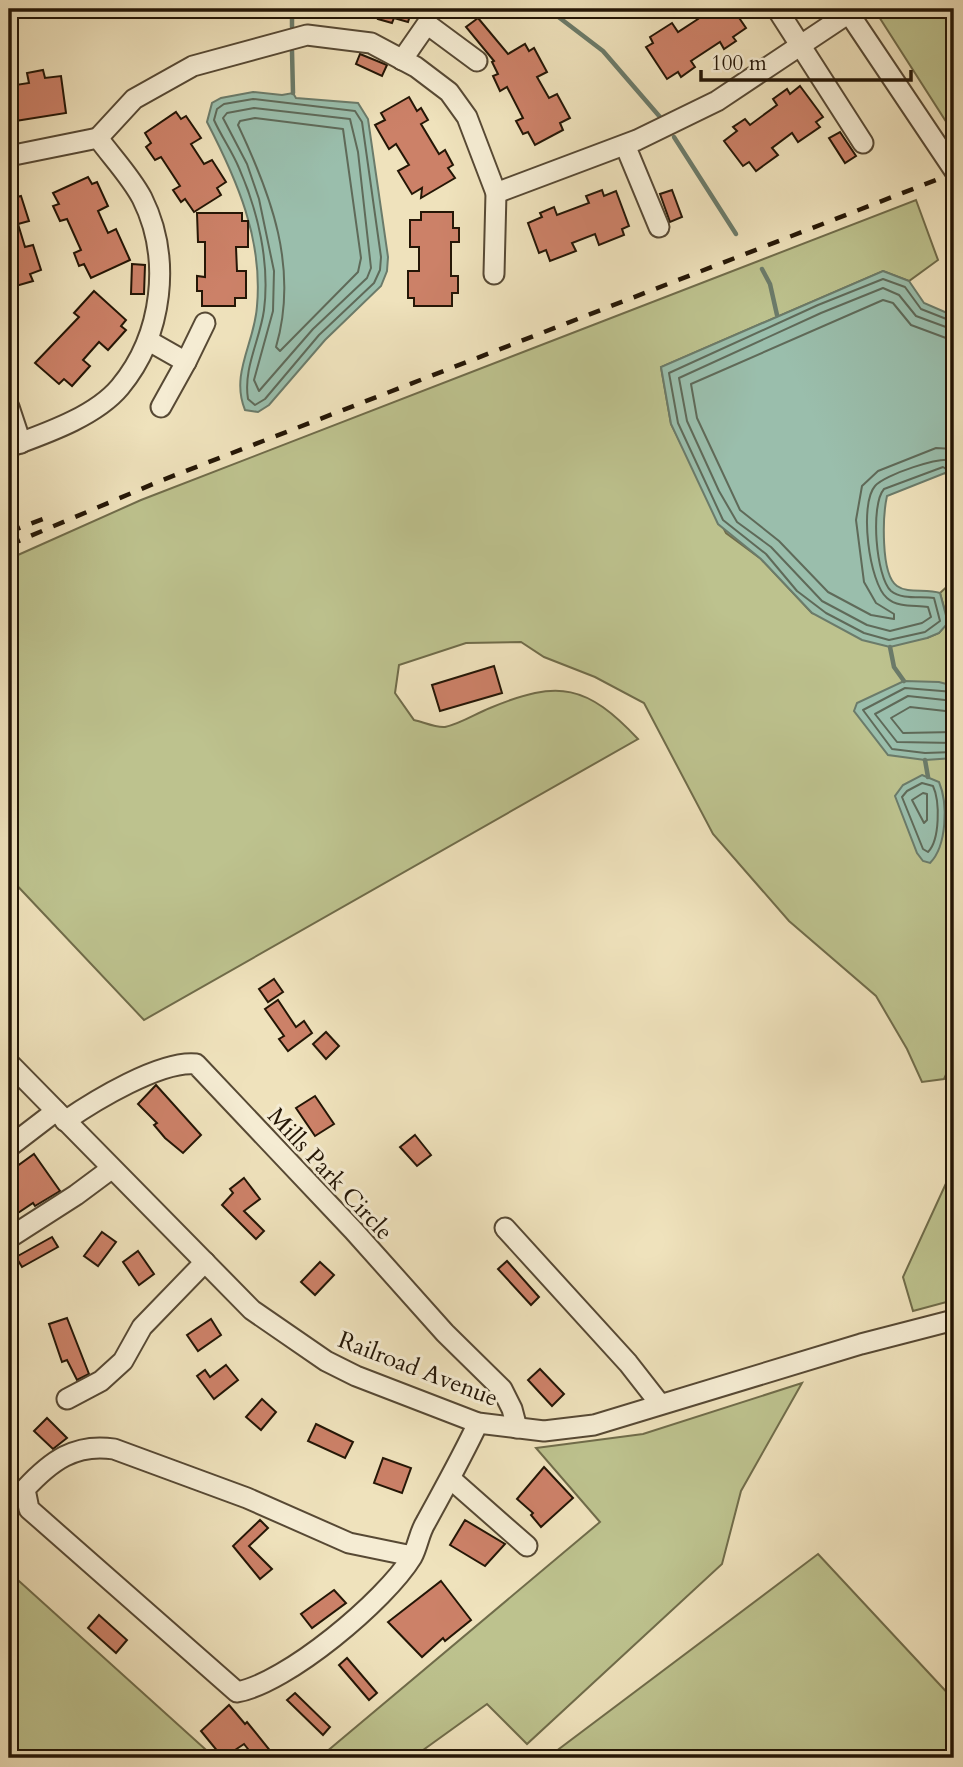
<svg xmlns="http://www.w3.org/2000/svg" width="963" height="1767" viewBox="0 0 963 1767" font-family="Cardo,serif">
<rect width="100%" height="100%" fill="#efe2bc"/>
<filter id="stains"><feTurbulence type="fractalNoise" baseFrequency=".00286" numOctaves="4"/><feColorMatrix values="0 0 0 0 .2 0 0 0 0 .09 0 0 0 0 .02 0 0 0 .5 -.17"/></filter>
<radialGradient id="worn" r=".72"><stop offset=".6" stop-color="#630" stop-opacity="0"/><stop offset="1" stop-color="#630" stop-opacity=".3"/></radialGradient>
<g fill="#bdc28e" stroke="#706c4a" stroke-width="2">
<path d="M874 9H954V134Z"/>
<path d="M916 200 938 260 909 281 883 271 661 367 671 424 726 533 761 559 812 613 927 638 939 633 948 622 940 593 954 580V1057L944 1079 922 1082 907 1049 876 996 789 921 713 834 644 703 595 677 544 657 521 642 466 643 399 665 395 693 414 720C423 722 436 728 445 727 460 724 477 713 490 708 559 679 587 685 638 739L144 1020 9 877V559L141 500Z"/>
<path d="M954 1166V1300L913 1311 903 1277Z"/>
<path d="M802 1383 741 1491 722 1564 527 1744 487 1704 412 1758H319L600 1522 536 1448 643 1434Z"/>
<path d="M818 1554 954 1700V1758H547Z"/>
<path d="M9 1572 215 1758H9Z"/>
</g>
<g fill="#9abeac" stroke="#6b7b6a" stroke-width="2">
<path d="M253 92 282 95 293 93 296 98 358 103 368 119 388 257 387 271 381 286 325 340 269 405 258 412 245 410C230 374 255 342 257 306 263 239 237 180 207 122L212 103 221 98Z"/>
<path d="M883 271 909 281 924 303 954 316V486L945 473 887 496C883 514 880 574 897 586 908 594 927 588 940 593L948 623 939 633 927 638 890 647 862 640 812 613 761 559 718 524 671 424 661 367Z"/>
<path d="M904 681 939 682 954 686V758L925 760 888 755 854 711 857 703Z"/>
<path d="M922 775 939 782C948 803 947 846 930 863L923 861 917 853 895 796 903 785Z"/>
</g>
<g fill="none" stroke-linecap="round" stroke-linejoin="round">
<g stroke="#5f6a59" stroke-width="2">
<path d="M253 99 355 111 362 122 381 257 380 270 374 283 319 335 265 399 255 405 248 399C243 368 260 340 264 310 270 263 258 211 239 168 232 151 221 136 214 120L217 109 224 104Z"/>
<path d="M254 108 350 119 358 152 371 268 367 278 313 329 259 391 254 380 273 311 274 271 259 199 247 164 223 118 227 113Z"/>
<path d="M255 118 343 129 361 258 358 272 280 351 276 347C299 268 271 195 238 125L240 121Z"/>
<path d="M954 322 921 309 905 287 883 279 818 305 669 373 678 423 723 520 766 554 797 591 826 613 864 633 889 640 925 632 940 621 934 598C921 596 902 600 891 591 876 577 870 505 884 489L943 467 954 474"/>
<path d="M954 330 916 316 899 295 883 288 821 313 679 378 687 421 719 491 737 522 771 547 822 601 867 625 890 631 922 623 931 617 928 607C915 605 898 608 887 598 869 583 859 504 875 486 884 475 942 455 954 461"/>
<path d="M954 341 911 325 893 303 883 300 691 384 697 418 740 510 779 541 828 592 871 615 894 619V614L876 603 864 582 856 520 862 486 878 471 936 448 954 449"/>
<path d="M954 692 905 688 863 710 892 749 925 753 954 752"/>
<path d="M954 701 908 696 875 714 897 742 954 743"/>
<path d="M954 712 910 707 891 718 903 733 954 732"/>
<path d="M922 783 933 786C940 801 940 840 928 852L923 849 902 797 907 791Z"/>
<path d="M923 793 927 794V820L924 823 912 800Z"/>
</g>
<g stroke="#6b7b6a" stroke-width="4.5">
<path d="M292 9V27"/>
<path d="M548 9 603 51 660 117"/>
<path d="M292 51 293 93"/>
<path d="M674 137 736 234"/>
<path d="M762 269 770 284 777 315"/>
<path d="M890 647 894 667 904 681"/>
<path d="M925 760 928 777"/>
</g>
</g>
<g fill="#cc8168" stroke="#241606" stroke-width="2">
<path d="M374 9H412L408 22 394 18 392 23 378 19 380 14 374 12Z"/>
<path d="M692 9H733L746 28 733 37 736 41 724 49 720 42 691 61 695 67 681 77 678 72 667 79 646 47 653 43 650 37 672 23 678 32 698 19Z"/>
<path d="M478 18 508 54 525 44 529 51 534 48 547 72 537 77 549 98 557 94 570 118 560 123 563 130 535 145 528 132 523 134 516 121 523 118 507 87 500 91 493 76 498 74 492 62 494 61 466 27Z"/>
<path d="M360 54 387 65 382 76 356 64Z"/>
<path d="M43 70 45 78 61 76 66 113 9 122V86L29 83 27 73Z"/>
<path d="M800 86 823 117 816 122 820 127 798 142 792 133 772 148 778 155 756 171 749 162 743 166 724 141 737 131 733 127 745 119 750 125 777 105 773 99 787 89 790 94Z"/>
<path d="M409 97 417 111 421 108 428 120 421 124 439 154 445 150 453 165 448 168 455 178 421 198 422 188 412 194 398 171 409 165 396 144 389 149 375 125 385 120 381 113Z"/>
<path d="M176 112 181 119 186 116 201 138 191 144 204 164 212 160 226 182 217 188 221 195 194 212 185 199 181 202 173 190 180 186 161 157 155 160 146 147 151 143 145 133Z"/>
<path d="M840 132 856 156 845 163 829 138Z"/>
<path d="M88 177 92 184 97 182 108 206 98 211 108 233 116 229 130 260 91 278 84 264 79 266 74 253 81 250 67 219 60 221 53 206 59 204 53 193Z"/>
<path d="M602 190 604 196 616 191 629 226 622 229 624 235 599 245 595 234 572 243 576 251 550 261 546 250 539 253 528 223 542 217 540 213 554 207 557 215 589 203 586 196Z"/>
<path d="M672 190 682 217 670 222 660 194Z"/>
<path d="M21 196 29 221 18 224 25 247 33 245 41 270 30 274 33 281 9 288V199Z"/>
<path d="M421 212H453V228H459V242H451V276H458V293H452V306H414V298H408V271H419V247H410V220H421Z"/>
<path d="M197 213H242V221H248V247H236L237 271H246V298H235V306H202V291H197V276L205 277V242H198Z"/>
<path d="M132 264 145 265 144 294H131Z"/>
<path d="M94 291 126 320 121 326 126 330 108 350 99 342 83 360 90 366 72 386 64 379 59 384 35 363 79 317 74 313Z"/>
<path d="M494 666 502 693 440 711 432 685Z"/>
<path d="M274 979 283 992 268 1002 259 989Z"/>
<path d="M278 1000 296 1027 304 1021 312 1033 288 1051 279 1039 284 1036 265 1009Z"/>
<path d="M326 1032 339 1046 326 1059 313 1044Z"/>
<path d="M156 1085 201 1135 183 1153 165 1138 154 1125 157 1123 138 1104Z"/>
<path d="M315 1096 334 1124 315 1136 296 1108Z"/>
<path d="M415 1135 431 1155 417 1166 400 1147Z"/>
<path d="M34 1154 60 1191 35 1206 33 1203 9 1219V1172Z"/>
<path d="M244 1178 260 1199 244 1211 264 1231 256 1239 222 1205 233 1193 230 1189Z"/>
<path d="M102 1232 116 1242 98 1266 84 1256Z"/>
<path d="M52 1237 58 1247 22 1267 16 1257Z"/>
<path d="M138 1251 154 1274 139 1285 123 1262Z"/>
<path d="M507 1261 539 1297 531 1305 498 1269Z"/>
<path d="M320 1262 334 1275 315 1295 301 1282Z"/>
<path d="M67 1318 89 1374 77 1380 67 1360 62 1362 49 1324Z"/>
<path d="M211 1319 221 1335 198 1351 187 1335Z"/>
<path d="M226 1365 238 1380 214 1399 197 1376 205 1370 210 1377Z"/>
<path d="M540 1369 564 1394 552 1406 528 1380Z"/>
<path d="M262 1399 276 1412 261 1430 246 1417Z"/>
<path d="M47 1418 67 1438 53 1449 34 1431Z"/>
<path d="M316 1424 353 1442 345 1458 308 1441Z"/>
<path d="M383 1458 411 1468 402 1493 374 1483Z"/>
<path d="M544 1467 573 1498 541 1527 531 1515 533 1513 517 1499Z"/>
<path d="M260 1520 268 1528 249 1546 272 1569 260 1579 233 1546Z"/>
<path d="M465 1520 505 1544 485 1566 450 1545Z"/>
<path d="M441 1581 471 1620 445 1641 443 1638 422 1657 388 1622Z"/>
<path d="M334 1590 346 1603 312 1628 301 1614Z"/>
<path d="M99 1615 127 1640 116 1653 88 1628Z"/>
<path d="M347 1658 377 1693 369 1700 339 1665Z"/>
<path d="M295 1693 330 1727 323 1735 287 1700Z"/>
<path d="M229 1705 245 1724 247 1722 276 1758H255L244 1744 223 1758 201 1731Z"/>
</g>
<g fill="none" stroke-linecap="round" stroke-linejoin="round">
<g stroke="#574934" stroke-width="23">
<g id="minor">
<path d="M777 9 863 143"/>
<path d="M846 9 954 170"/>
<path d="M402 60 427 24 477 61"/>
<path d="M98 138 134 99 193 66 307 35 371 43 416 67 449 92 467 117 496 193 494 274"/>
<path d="M625 145 659 227"/>
<path d="M9 156 98 138C112 157 131 177 142 198 172 258 163 335 120 387 95 417 44 434 9 447"/>
<path d="M496 193 637 140 717 101 849 13"/>
<path d="M149 341 186 362 161 407"/>
<path d="M186 362 205 323"/>
<path d="M9 407 21 443"/>
<path d="M9 1063 252 1310 326 1361 356 1376 478 1423 544 1431 594 1425 861 1344 954 1320"/>
<path d="M65 1121C94 1101 161 1060 196 1064L353 1230 445 1333 502 1389 512 1409 517 1428"/>
<path d="M9 1147 56 1111"/>
<path d="M505 1228 628 1363 660 1404"/>
<path d="M9 1238 76 1195 111 1169"/>
<path d="M67 1399 101 1381 123 1361 142 1327 205 1262"/>
<path d="M452 1480 527 1546"/>
<path d="M412 1556 349 1543 247 1498 114 1449C75 1443 51 1461 25 1489L29 1509 237 1692C287 1683 385 1601 412 1557 418 1546 419 1533 426 1522 445 1487 461 1459 478 1423"/>
</g>
</g>
<use href="#minor" stroke="#f5ecd3" stroke-width="19"/>
<g stroke="#241606" stroke-width="4.5" stroke-dasharray="12 12" stroke-linecap="butt">
<path d="M9 532 43 519"/>
<path d="M9 545 160 481 954 173"/>
</g>
</g>
<g text-anchor="middle" dominant-baseline="central" stroke-width="6" stroke-linejoin="round" paint-order="stroke">
<g font-size="24" fill="#241606" stroke="#f5ecd3">
<text transform="translate(330 1174) rotate(47)">Mills Park Circle</text>
<text transform="translate(418 1369) rotate(21)">Railroad Avenue</text>
</g>
</g>
<rect width="963" height="1767" fill="none" stroke="#efe2bc" stroke-width="35"/>
<rect x="10" y="10" width="942" height="1746" fill="none" stroke="#241606" stroke-width="3.5"/>
<rect x="18" y="18" width="928" height="1732" fill="none" stroke="#241606" stroke-width="2"/>
<path d="M701 70v10h210v-10" fill="none" stroke="#241606" stroke-width="3.5"/>
<text x="711" y="70" font-size="21" fill="#241606" stroke="#f5ecd3" stroke-width="5" paint-order="stroke">100 m</text>
<rect width="100%" height="100%" filter="url(#stains)"/>
<rect width="100%" height="100%" fill="url(#worn)"/>
</svg>
